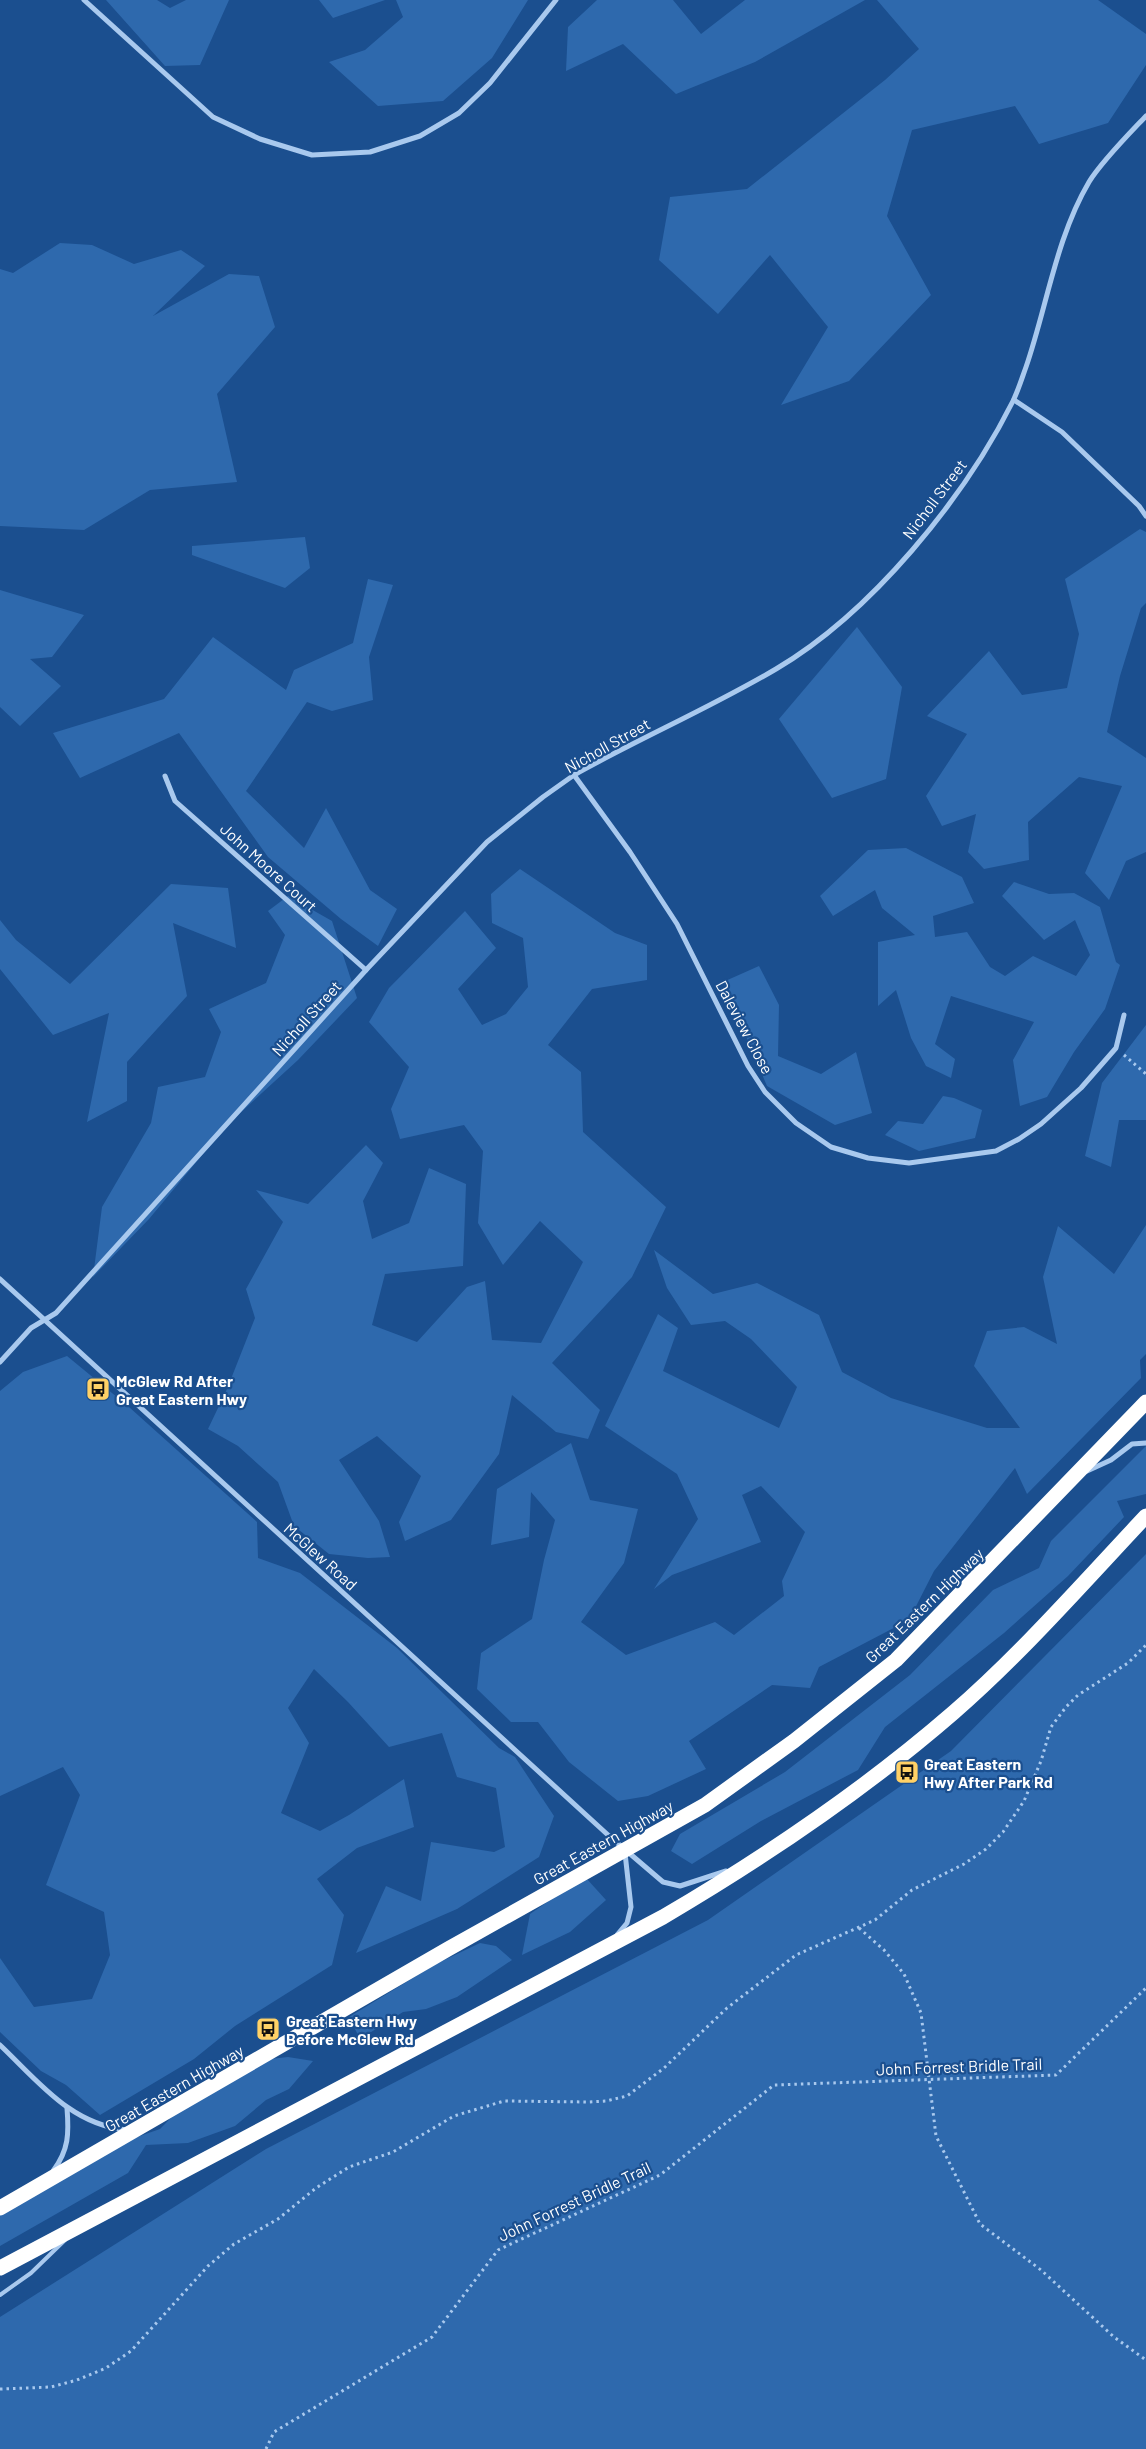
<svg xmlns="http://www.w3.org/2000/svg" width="1146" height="2449" viewBox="0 0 1146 2449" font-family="Barlow,sans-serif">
<rect width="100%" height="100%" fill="#1b4f8f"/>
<g fill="#2e69ad">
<path d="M106 0H157L170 8 186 0H229L200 65 165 66Z"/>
<path d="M319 0H385L333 18Z"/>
<path d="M396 0H528L492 58 443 101 378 106 329 62 365 50 403 17Z"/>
<path d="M597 0H673L701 34 745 0H865L755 62 676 94 623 44 566 71 568 27Z"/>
<path d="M877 0H1098L1146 34V65L1108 123 1039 144 1015 106 912 130 887 216 931 295 849 381 781 405 828 327 770 255 718 314 659 260 670 197 747 189 885 80 919 49Z"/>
<path d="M60 243 92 245 134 264 181 250 205 266 153 316 229 274 259 276 275 327 217 394 237 482 150 490 84 530 0 526V269L13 273Z"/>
<path d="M1140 529 1146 532V603L1141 608 1120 676 1107 732 1146 758V852L1126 861 1109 900 1085 873 1122 786 1079 777 1028 822 1029 860 984 869 968 852 976 814 942 826 926 796 967 734 927 716 989 651 1022 695 1067 688 1079 634 1065 579Z"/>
<path d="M305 537 310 568 285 588 192 555V546Z"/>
<path d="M368 579 393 585 369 657 373 700 332 711 307 702 246 791 304 848 326 808 370 890 397 909 378 946 341 919 268 857 179 733 80 778 53 733 164 699 213 637 286 690 294 670 353 643Z"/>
<path d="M0 590 84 615 52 657 30 659 61 686 20 726 0 707Z"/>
<path d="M857 627 902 687 886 779 832 798 779 719Z"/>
<path d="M906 848 962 877 974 903 933 916 935 937 967 932 990 967 1005 976 1033 956 1076 976 1090 955 1075 920 1044 940 1002 896 1014 882 1049 894 1074 893 1100 907 1116 962 1120 965 1105 1009 1074 1052 1047 1097 1020 1106 1013 1060 1034 1022 951 996 935 1044 955 1059 951 1078 926 1066 911 1038 896 990 878 1006V942L915 935 882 908 875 890 833 916 820 896 868 850Z"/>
<path d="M520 869 615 933 647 945V980L592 989 548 1045 581 1072 583 1132 666 1207 632 1277 552 1363 600 1410 588 1439 556 1432 512 1395 499 1454 451 1520 405 1541 399 1522 421 1476 377 1436 339 1460 379 1521 390 1557 368 1558 329 1554 294 1526 278 1482 238 1446 208 1429 227 1389 255 1318 246 1289 283 1222 256 1190 308 1204 366 1145 383 1163 363 1201 372 1239 409 1223 429 1168 466 1184 463 1266 385 1274 372 1325 417 1342 467 1287 485 1281 492 1340 541 1343 583 1262 540 1221 503 1265 478 1223 483 1151 464 1125 400 1139 391 1109 409 1067 369 1022 389 988 465 911 496 948 458 989 482 1025 506 1014 528 987 523 938 492 923 491 894Z"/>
<path d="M171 884 228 888 236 948 173 923 187 996 127 1062V1101L87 1122 109 1013 53 1035 0 969V920L16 940 70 984Z"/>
<path d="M288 896 332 921 357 998 298 1060 227 1125 149 1219 93 1277 102 1207 151 1123 158 1087 205 1077 221 1032 209 1009 266 983 285 935 268 911Z"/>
<path d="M759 966 779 1005 778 1056 821 1074 856 1052 872 1113 835 1125 767 1086 723 982Z"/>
<path d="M1146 1025V1120H1119L1111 1167 1085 1156 1102 1083Z"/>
<path d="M943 1096 954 1098 982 1110 975 1138 919 1151 885 1135 898 1121 923 1124Z"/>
<path d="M1146 1225V1354L1140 1360 1141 1378 1027 1494 1015 1468 934 1571 909 1620 819 1667 810 1688 772 1685 689 1741 706 1769 648 1796 618 1801 569 1762 538 1722H511L477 1689 481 1653 532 1619 544 1560 555 1520 531 1492 529 1537 491 1545 497 1489 571 1443 590 1500 638 1509 624 1563 581 1622 626 1655 715 1622 734 1635 784 1596 782 1581 805 1532 761 1486 742 1495 761 1542 672 1575 654 1589 698 1519 677 1474 605 1426 658 1314 678 1328 663 1371 779 1428 797 1387 751 1339 725 1321 691 1325 667 1288 654 1250 713 1294 757 1283 819 1315 842 1372 891 1398 987 1428H1020L974 1366 987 1331 1024 1327 1057 1344 1043 1277 1058 1226 1114 1274Z"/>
<path d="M67 1356 129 1407 257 1522 258 1558 300 1573 397 1648 499 1748 515 1757 554 1816 539 1857 457 1909 356 1953 386 1886 421 1901 431 1842 494 1852 505 1847 496 1788 457 1777 442 1733 389 1747 348 1702 314 1669 288 1708 309 1743 281 1813 320 1831 349 1815 404 1779 414 1827 357 1848 317 1879 344 1915 332 1965 235 2026 194 2059 100 2115 66 2085 41 2071 0 2032V1958L34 2007 92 1999 110 1955 104 1912 46 1885 80 1795 63 1767 0 1796V1391L23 1372Z"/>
<path d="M1146 1446V1494L1117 1501 1124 1517 1068 1576 1004 1633 885 1727 858 1770 761 1821 692 1864 671 1851 680 1834 785 1772 910 1675 993 1590 1039 1568 1051 1541Z"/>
<path d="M1146 1554V2449H0V2317L266 2149 708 1920 951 1751Z"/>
<path d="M586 1878 606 1900 570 1932 522 1955 530 1914 569 1887Z"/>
<path d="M480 1943 496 1946 512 1960 457 1997 426 2009 403 2012 360 2039 349 2017 436 1964Z"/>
<path d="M288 2057 313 2061 289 2089 266 2100 235 2126 188 2143 146 2145 128 2173 0 2246V2215L114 2145 160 2129 201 2087 270 2059Z"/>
</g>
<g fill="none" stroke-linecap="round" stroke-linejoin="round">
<g stroke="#a9c9ee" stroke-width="3" stroke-dasharray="2.5 4" stroke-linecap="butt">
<path d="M1124 1055 1146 1074"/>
<path d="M859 1928 884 1950 904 1974 921 2013 936 2136 980 2224 1041 2270 1114 2337 1146 2360"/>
<path d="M0 2389 51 2387 77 2380 106 2368 131 2351 208 2266 234 2244 278 2219 316 2188 349 2167 393 2152 454 2116 504 2101 588 2102 606 2101 627 2096 664 2068 727 2008 796 1955 875 1920 912 1890 964 1864 986 1849 1003 1832 1024 1801 1041 1761 1051 1727 1066 1707 1078 1695 1128 1663 1146 1645"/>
<path d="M266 2449 274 2432 432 2337 498 2250 660 2175 774 2085 1056 2075 1146 1988"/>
</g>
<path stroke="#a9c9ee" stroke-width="4" d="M0 2295 31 2273 65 2240"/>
<g stroke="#a9c9ee" stroke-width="5">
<path d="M84 0 213 117 260 139 312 155 370 152 420 136 459 113 490 83 556 0"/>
<path d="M1014 400 1062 432 1139 506 1146 516"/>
<path d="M574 775 630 852 677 924 748 1066 765 1092 796 1123 831 1147 868 1158 909 1163 996 1151 1019 1139 1041 1124 1081 1088 1116 1048 1124 1015"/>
<path d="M165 776 175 801 366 970"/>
<path d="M0 1279 608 1835 663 1882 680 1886 726 1871"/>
<path d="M0 1362 31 1328 56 1313 366 970 487 842 543 797 574 775C640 738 710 708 776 669 871 613 964 499 1013 401 1018 391 1022 378 1026 367 1047 306 1056 238 1089 182 1102 161 1129 134 1146 116"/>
<path d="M1087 1471 1111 1460 1132 1444 1146 1443"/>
<path d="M617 1935 627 1923 631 1907 625 1853"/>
<path d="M0 2045C38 2081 71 2125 127 2130"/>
<path d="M53 2171C69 2150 69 2133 67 2108"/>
</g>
<g stroke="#fff" stroke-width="15">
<path d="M0 2208 448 1949 705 1805 794 1741 896 1660 1146 1402"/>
<path d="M0 2268 663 1917C765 1857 863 1791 953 1713 1022 1653 1083 1583 1146 1516"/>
</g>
</g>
<defs>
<g id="bus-square" transform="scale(1.25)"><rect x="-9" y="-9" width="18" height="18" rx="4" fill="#ffd166" stroke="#1b4f8f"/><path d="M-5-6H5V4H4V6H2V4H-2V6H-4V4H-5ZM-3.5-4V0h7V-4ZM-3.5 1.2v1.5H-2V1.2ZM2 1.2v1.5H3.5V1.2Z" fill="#111"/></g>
</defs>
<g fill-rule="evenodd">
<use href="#bus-square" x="98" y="1389"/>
<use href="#bus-square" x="907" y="1772"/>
<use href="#bus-square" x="268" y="2029"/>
</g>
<g text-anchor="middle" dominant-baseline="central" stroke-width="4.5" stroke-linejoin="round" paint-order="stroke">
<g font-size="16" fill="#fff" stroke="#1b4f8f">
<text transform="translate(934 499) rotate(-53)">Nicholl Street</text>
<text transform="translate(607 745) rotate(-29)">Nicholl Street</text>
<text transform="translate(269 867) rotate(42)">John Moore Court</text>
<text transform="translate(306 1018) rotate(-48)">Nicholl Street</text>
<text transform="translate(745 1027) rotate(62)">Daleview Close</text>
<text transform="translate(321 1556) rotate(42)">McGlew Road</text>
<text transform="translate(924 1605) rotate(-44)">Great Eastern Highway</text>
<text transform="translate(603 1842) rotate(-29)">Great Eastern Highway</text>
<text transform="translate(959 2066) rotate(-2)">John Forrest Bridle Trail</text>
<text transform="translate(174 2088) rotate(-30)">Great Eastern Highway</text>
<text transform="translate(574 2201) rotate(-25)">John Forrest Bridle Trail</text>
</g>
<g font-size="16" font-weight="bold" fill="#fff" stroke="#1b4f8f" text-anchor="start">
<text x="116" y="1380">McGlew Rd After<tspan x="116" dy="18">Great Eastern Hwy</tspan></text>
<text x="924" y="1763">Great Eastern<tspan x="924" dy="18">Hwy After Park Rd</tspan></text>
<text x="286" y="2020">Great Eastern Hwy<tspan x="286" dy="18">Before McGlew Rd</tspan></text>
</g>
</g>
</svg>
